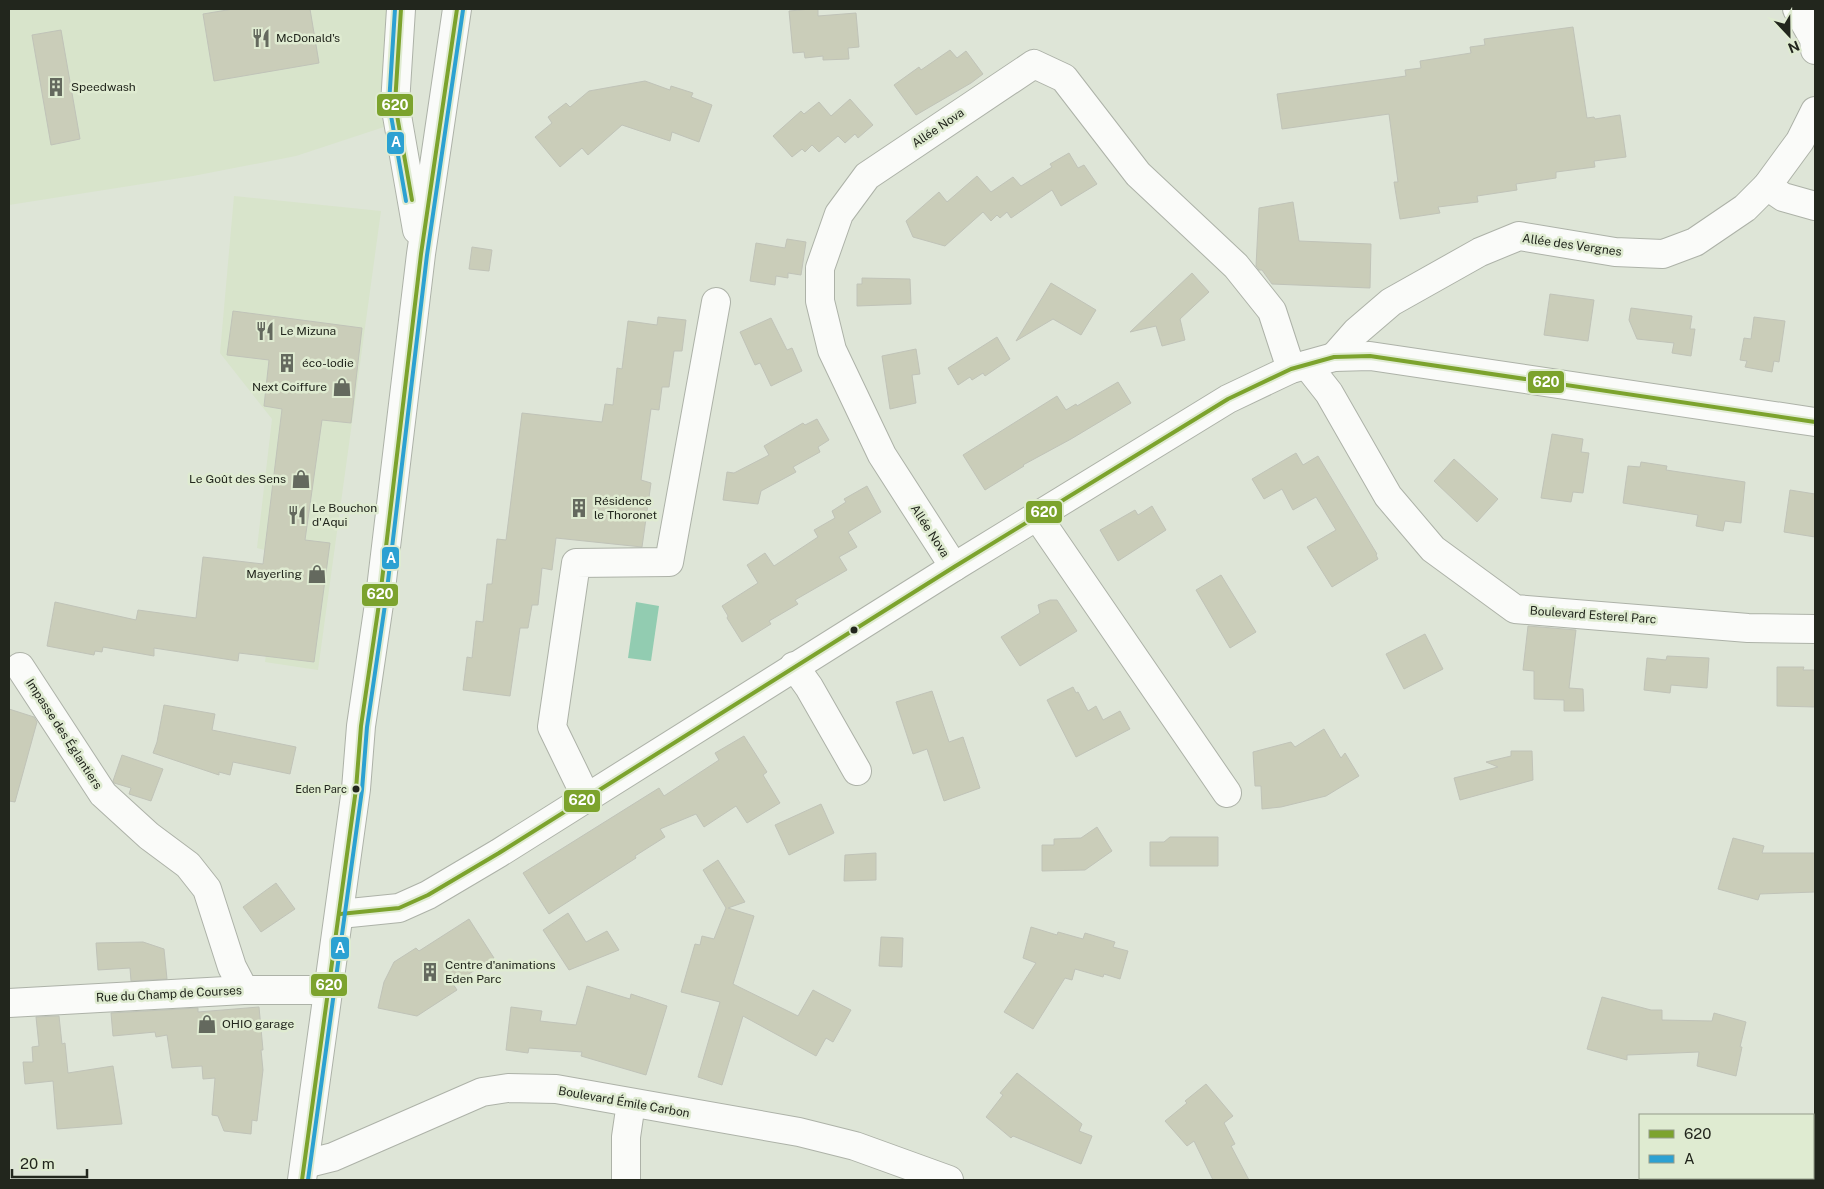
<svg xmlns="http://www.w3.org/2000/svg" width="1824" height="1189" viewBox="0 0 1824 1189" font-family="'Public Sans',sans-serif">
<rect width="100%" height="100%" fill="#dee5d7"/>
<g fill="#d8e4cb">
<path d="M9 9H395L384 127 296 156 193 176 9 205Z"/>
<path d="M234 196 381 211 318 670 265 662 279 554 257 548 272 419 220 353Z"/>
</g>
<path fill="#92ccb1" d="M636 602 659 606 651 661 628 658Z"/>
<g fill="#cacdb9" stroke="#c0c3b8">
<path d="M233 9H310L319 63 214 81 203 14Z"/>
<path d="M811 9H818V16L856 13 859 47 848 48 849 59 823 60V56L805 58 804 52 793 53 789 11Z"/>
<path d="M1573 27 1587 118 1594 117 1595 119 1620 115 1626 157 1594 161 1595 167 1556 172V178L1516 184 1517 190 1477 196 1478 202 1438 207 1440 213 1400 219 1394 182H1398L1389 114 1282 129 1277 94 1406 76 1405 70 1421 68 1420 61 1471 53 1470 47 1485 45 1484 39Z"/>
<path d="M61 30 80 139 51 145 32 35Z"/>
<path d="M950 50 957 58 966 51 983 74 971 83 916 115 894 85 919 67 921 70Z"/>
<path d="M645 81 670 90 671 86 693 93 691 97 712 105 699 142 672 132 670 141 622 125 588 155 582 148 560 167 535 137 552 123 548 117 566 103 570 107 589 91Z"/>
<path d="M850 99 873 125 858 138 855 134 845 143 838 136 819 152 812 145 805 152 802 149 792 157 773 136 801 111 804 114 819 102 831 116Z"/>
<path d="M1069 153 1078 168 1084 165 1097 184 1061 206 1052 190 1011 218 1007 212 1000 218 997 215 991 221 983 212 945 246 913 237 906 221 939 192 947 202 977 176 991 192 1013 177 1021 186 1052 167 1050 164Z"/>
<path d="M1293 202 1299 241 1371 244 1370 288 1272 284 1262 270H1259L1256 266 1259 208Z"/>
<path d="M787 239 806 242 801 275 788 273V278L776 276 775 285 750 281 756 243 785 248Z"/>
<path d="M472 247 492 250 489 271 469 269Z"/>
<path d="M1192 273 1209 292 1180 319 1185 340 1162 346 1156 326 1130 332Z"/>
<path d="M862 278 910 279 911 304 857 306V284H862Z"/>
<path d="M1051 283 1096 310 1081 335 1053 319 1016 341Z"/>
<path d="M1550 294 1594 300 1588 341 1544 335Z"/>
<path d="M1631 308 1692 316 1690 329H1695L1691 356 1672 353 1674 343 1637 339 1629 320Z"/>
<path d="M233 311 362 328 351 423 322 420 305 540 330 543 314 662 239 653 238 661 154 648V656L103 647 102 652 95 651 94 655 47 646 55 602 136 620 138 610 196 618 203 557 263 564 282 409 264 406 269 360 227 355Z"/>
<path d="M658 317 686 320 682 351H674L669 387H662L659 410 651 409 641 480 651 483 642 547 556 538 552 570 542 568 538 605H532L528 628H520L510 696 463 690 467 657 472 658 476 621 483 622 487 584H492L497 539 506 540 522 413 602 422 605 404 613 405 617 368 622 369 628 321 657 325Z"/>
<path d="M1754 317 1785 321 1779 362 1774 361 1772 372 1745 367 1747 361 1740 360 1744 338 1751 339Z"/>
<path d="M771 318 787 350 792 348 802 371 771 386 760 363 755 365 740 332Z"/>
<path d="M997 337 1010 359 985 376 983 373 972 380 970 377 958 385 948 368Z"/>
<path d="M916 349 920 374 912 375 916 403 890 409 882 356Z"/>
<path d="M1118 382 1131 403 1071 439 1023 465 1024 466 985 490 963 455 1057 396 1066 410 1076 404 1077 406Z"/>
<path d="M817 419 829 440 818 447 820 452 793 467 796 472 761 491 758 504 723 500 727 472 734 473 769 455 764 446 803 423 805 425Z"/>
<path d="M1552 434 1583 439 1581 452 1589 453 1583 493 1573 492 1571 502 1541 498Z"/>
<path d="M1296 453 1303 465 1318 456 1377 554 1376 555 1378 559 1332 587 1307 547 1336 530 1316 497 1293 510 1282 489 1264 499 1252 479Z"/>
<path d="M1454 459 1498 499 1477 522 1434 481Z"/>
<path d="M1641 462 1667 466 1666 470 1745 482 1741 523 1725 521 1723 531 1696 526 1698 515 1623 503 1628 466 1640 467Z"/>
<path d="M867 486 881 512 848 532 857 547 839 557 847 570 795 600 798 604 769 621 771 624 742 642 727 618 728 616 722 606 758 583 747 565 765 553 774 566 818 537 814 530 835 518 832 511 846 502 844 499Z"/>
<path d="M1790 490 1815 494V537L1784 532Z"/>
<path d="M1152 506 1166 530 1118 561 1100 530 1135 510 1138 515Z"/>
<path d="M1221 575 1256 632 1230 648 1196 590Z"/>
<path d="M1050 600H1057L1077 631 1020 666 1001 637 1040 613 1038 605Z"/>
<path d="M1528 626 1576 630 1569 688 1583 689 1584 711H1564V700L1534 699V671L1523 670Z"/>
<path d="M1425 634 1443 669 1404 689 1386 654Z"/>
<path d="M1667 656 1709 658 1707 688 1671 685 1670 693 1644 690 1647 658 1666 660Z"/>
<path d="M1777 667H1804L1803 670H1815V707L1777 706Z"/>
<path d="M1073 687 1076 693 1078 692 1088 711 1096 706 1103 720 1120 711 1130 729 1076 757 1047 700Z"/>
<path d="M932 691 949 742 963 737 980 788 944 801 927 749 913 754 896 702Z"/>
<path d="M164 705 215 714 212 730 296 747 290 774 233 762 230 775 219 772V775L153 753 157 742Z"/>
<path d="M9 709 34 717 37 722 15 802 9 801Z"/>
<path d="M1324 729 1341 758 1345 753 1359 776 1326 796 1281 807 1262 809 1261 786H1255L1253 752 1291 742 1295 747Z"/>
<path d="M744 736 767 772 763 775 780 803 747 823 736 806 704 827 696 814 660 829 665 837 635 856 636 858 549 914 523 873 659 788 664 796 719 760 715 753Z"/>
<path d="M1511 751H1532L1533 780 1460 800 1454 778 1498 767 1486 762 1511 756Z"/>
<path d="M122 755 163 769 151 801 129 794 131 788 114 783 113 781Z"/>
<path d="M821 804 834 833 789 855 775 825Z"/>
<path d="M1097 827 1112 851 1085 870 1042 871V845H1054V839L1081 838Z"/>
<path d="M1170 837H1218V866H1150V842H1164Z"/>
<path d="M1733 838 1764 846 1762 853H1815V892L1760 894 1758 900 1718 889Z"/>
<path d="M876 853V880L844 881 845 855Z"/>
<path d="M718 860 745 902 728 908 754 916 733 984 798 1016 813 990 851 1010 833 1042 826 1038 816 1056 743 1016 722 1085 698 1077 720 1002 681 992 695 944 700 945 702 936 714 939 726 908 703 870Z"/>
<path d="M276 883 295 909 261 932 243 907Z"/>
<path d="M568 913 586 942 607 931 619 950 569 970 543 930Z"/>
<path d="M469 919 494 958 453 984 457 990 417 1016 378 1008 384 982 394 962 416 948 419 951Z"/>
<path d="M1031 927 1057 935 1058 932 1083 939 1085 933 1115 942 1113 947 1128 951 1120 979 1104 974 1103 977 1075 969 1072 980 1065 978 1033 1029 1004 1012 1036 963 1023 958Z"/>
<path d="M881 937 903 938 902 967 879 966Z"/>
<path d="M143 942 164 949 167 979 131 981 130 968 98 970 96 943Z"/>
<path d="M587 986 630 999 631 994 667 1006 646 1075 581 1056 582 1052 529 1048 528 1053 506 1050 511 1007 542 1011 540 1021 576 1025Z"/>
<path d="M1602 997 1651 1010H1662V1020L1712 1021 1714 1013 1746 1022 1740 1047H1742L1736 1076 1697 1066 1699 1052 1627 1055V1060L1587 1049Z"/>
<path d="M259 1007 263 1050H261L263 1070 257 1121 252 1120 251 1134 224 1131 218 1116 212 1115 215 1078 203 1079 202 1066 172 1068 167 1035 156 1037 155 1032 113 1036 111 1013 198 1008V1012Z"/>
<path d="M59 1016 62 1044 65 1043 68 1073 113 1066 122 1124 57 1129 53 1081 25 1084 23 1062H33L32 1047 39 1046 36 1017Z"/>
<path d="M1017 1073 1082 1124 1079 1131 1092 1136 1081 1164 1013 1136 1011 1138 986 1117 1003 1095 1000 1093Z"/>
<path d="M1206 1084 1233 1116 1224 1123 1235 1144 1231 1146 1249 1180H1213L1194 1141 1187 1146 1165 1121 1187 1103 1185 1101Z"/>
</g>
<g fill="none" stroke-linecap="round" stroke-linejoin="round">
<g stroke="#adb2a8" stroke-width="30">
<g id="minor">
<path d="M1797 9 1814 39 1815 50"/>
<path d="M1767 186 1783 197 1815 206"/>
<path d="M1334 357 1356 332 1391 302 1480 252 1519 236 1615 252 1663 254 1695 242 1745 208 1767 186 1800 141 1815 111"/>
<path d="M1307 365 1329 393 1388 496 1433 549 1515 609 1748 628 1815 629"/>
<path d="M1037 516 1227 793"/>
<path d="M954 567 882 455 832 350 820 301V268L839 214 867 176 1034 64 1064 78 1138 174 1236 266 1272 311 1291 369"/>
<path d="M794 666 809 687 857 771"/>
<path d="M20 667 103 794 149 836 188 865 207 889 232 967 244 990"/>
<path d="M586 797 552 727 576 563 669 562 716 302"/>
<path d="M340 914 399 908 428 895 499 853 954 567 1228 399 1291 369 1334 357 1370 356 1815 422"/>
<path d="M9 1003 244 990H329"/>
<path d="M305 1164 333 1157 482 1092 508 1088 556 1089 799 1132 855 1146 949 1180"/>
<path d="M626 1180V1137L631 1103"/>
</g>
</g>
<g stroke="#adb2a8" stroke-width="30">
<g id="major">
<path d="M401 9 395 104 417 230"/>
<path d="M302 1180 356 789 361 726 380 597 421 254 457 9"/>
</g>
</g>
<use href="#minor" stroke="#fafbf9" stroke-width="28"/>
<use href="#major" stroke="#fafbf9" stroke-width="28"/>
<g stroke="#dfebd1" stroke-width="8">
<g id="bus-1">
<path d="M401 9 395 104 412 200"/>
<path d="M340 914 399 908 428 895 499 853 954 567 1228 399 1291 369 1334 357 1370 356 1815 422"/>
<path d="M302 1180 356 789 361 726 380 597 421 254 457 9"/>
</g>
</g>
<g stroke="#dfebd1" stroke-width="8">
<g id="bus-2">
<path d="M395 9 389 104 406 201"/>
<path d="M308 1180 362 790 367 727 386 598 427 255 463 10"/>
</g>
</g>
<use href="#bus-1" stroke="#7ca32d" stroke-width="4"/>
<use href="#bus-2" stroke="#2ca1d2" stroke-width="4"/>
</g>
<defs>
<g id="restaurant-bare" transform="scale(1.5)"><path d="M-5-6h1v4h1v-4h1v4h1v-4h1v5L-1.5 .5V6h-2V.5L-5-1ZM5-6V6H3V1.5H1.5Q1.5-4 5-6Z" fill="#64695e" stroke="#dfebd1" stroke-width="2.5" paint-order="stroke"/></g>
<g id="building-bare" transform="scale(1.5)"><path d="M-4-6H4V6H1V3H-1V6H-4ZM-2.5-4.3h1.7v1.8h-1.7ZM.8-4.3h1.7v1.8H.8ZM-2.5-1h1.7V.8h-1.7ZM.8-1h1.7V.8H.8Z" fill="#64695e" stroke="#dfebd1" stroke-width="2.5" paint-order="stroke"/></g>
<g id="shop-bare" transform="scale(1.5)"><path d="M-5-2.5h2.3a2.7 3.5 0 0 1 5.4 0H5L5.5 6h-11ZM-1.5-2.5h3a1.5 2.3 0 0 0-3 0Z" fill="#64695e" stroke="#dfebd1" stroke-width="2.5" paint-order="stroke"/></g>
</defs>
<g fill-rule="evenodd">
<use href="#restaurant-bare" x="261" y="38"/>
<use href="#building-bare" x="56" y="87"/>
<use href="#restaurant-bare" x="265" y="331"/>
<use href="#building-bare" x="287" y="363"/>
<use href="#shop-bare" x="342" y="387"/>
<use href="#shop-bare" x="301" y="479"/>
<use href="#building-bare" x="579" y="508"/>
<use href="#restaurant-bare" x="297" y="515"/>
<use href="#shop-bare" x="317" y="574"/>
<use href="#building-bare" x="430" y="972"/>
<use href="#shop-bare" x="207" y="1024"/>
</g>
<g fill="#22261d" stroke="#dfebd1" stroke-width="2">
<circle cx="854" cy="630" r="4.5"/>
<circle cx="356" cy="789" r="4.5"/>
</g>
<g text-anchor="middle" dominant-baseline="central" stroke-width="5" stroke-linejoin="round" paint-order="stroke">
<g font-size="11" fill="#22261d" stroke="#dfebd1" text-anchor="end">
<text x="347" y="789">Eden Parc</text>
</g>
<g font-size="12" fill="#22261d" stroke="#dfebd1" text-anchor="start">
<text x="276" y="38">McDonald's</text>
<text x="71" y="87">Speedwash</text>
<text x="280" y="331">Le Mizuna</text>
<text x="302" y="363">éco-lodie</text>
<text x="327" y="387" text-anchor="end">Next Coiffure</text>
<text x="286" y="479" text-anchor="end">Le Goût des Sens</text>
<text x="594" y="501">Résidence<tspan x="594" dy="14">le Thoronet</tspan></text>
<text x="312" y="508">Le Bouchon<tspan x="312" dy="14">d'Aqui</tspan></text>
<text x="302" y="574" text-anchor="end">Mayerling</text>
<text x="445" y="965">Centre d'animations<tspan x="445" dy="14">Eden Parc</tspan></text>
<text x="222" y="1024">OHIO garage</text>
</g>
<g font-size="12" fill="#22261d" stroke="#dfebd1">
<text transform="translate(938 128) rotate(-34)">Allée Nova</text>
<text transform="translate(1572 245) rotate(8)">Allée des Vergnes</text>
<text transform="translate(930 531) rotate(57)">Allée Nova</text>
<text transform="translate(1593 615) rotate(4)">Boulevard Esterel Parc</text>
<text transform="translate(64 734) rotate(57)">Impasse des Églantiers</text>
<text transform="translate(169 994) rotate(-3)">Rue du Champ de Courses</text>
<text transform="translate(624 1102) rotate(10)">Boulevard Émile Carbon</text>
</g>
</g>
<g stroke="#dfebd1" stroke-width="2">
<rect x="376" y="93" width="38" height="24" rx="5" fill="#7ca32d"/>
<rect x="386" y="131" width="19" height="24" rx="5" fill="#2ca1d2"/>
<rect x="1527" y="370" width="38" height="24" rx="5" fill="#7ca32d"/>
<rect x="1025" y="500" width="38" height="24" rx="5" fill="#7ca32d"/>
<rect x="381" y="546" width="19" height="24" rx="5" fill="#2ca1d2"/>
<rect x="361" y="583" width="38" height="24" rx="5" fill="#7ca32d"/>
<rect x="563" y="789" width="38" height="24" rx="5" fill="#7ca32d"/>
<rect x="330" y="936" width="20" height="24" rx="5" fill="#2ca1d2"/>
<rect x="310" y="973" width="38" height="24" rx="5" fill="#7ca32d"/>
</g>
<g font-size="14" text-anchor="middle" font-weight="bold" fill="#fff">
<text x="395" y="110">620</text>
<text x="396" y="147">A</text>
<text x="1546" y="387">620</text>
<text x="1044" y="517">620</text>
<text x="391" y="563">A</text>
<text x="380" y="599">620</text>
<text x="582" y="805">620</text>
<text x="340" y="953">A</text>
<text x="329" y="990">620</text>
</g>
<rect width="1824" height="1189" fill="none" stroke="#22261d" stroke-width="20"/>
<rect x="1639" y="1114" width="175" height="65" fill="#dfebd1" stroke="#939c89"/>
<rect x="1649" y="1130" width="25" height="8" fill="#7ca32d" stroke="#939c89"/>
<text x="1684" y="1139" font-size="15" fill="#22261d">620</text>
<rect x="1649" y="1155" width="25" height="8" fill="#2ca1d2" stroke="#939c89"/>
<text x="1684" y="1164" font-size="15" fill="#22261d">A</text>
<g transform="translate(1789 35) rotate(158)" stroke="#dfebd1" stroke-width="4" paint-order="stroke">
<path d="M0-4L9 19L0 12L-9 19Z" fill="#22261d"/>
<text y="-8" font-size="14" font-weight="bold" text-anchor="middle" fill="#22261d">N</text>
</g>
<path d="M12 1169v8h75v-8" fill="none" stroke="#22261d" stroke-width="2.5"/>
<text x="20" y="1169" font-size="15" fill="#22261d" stroke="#dfebd1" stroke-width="4" paint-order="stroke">20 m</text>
</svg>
